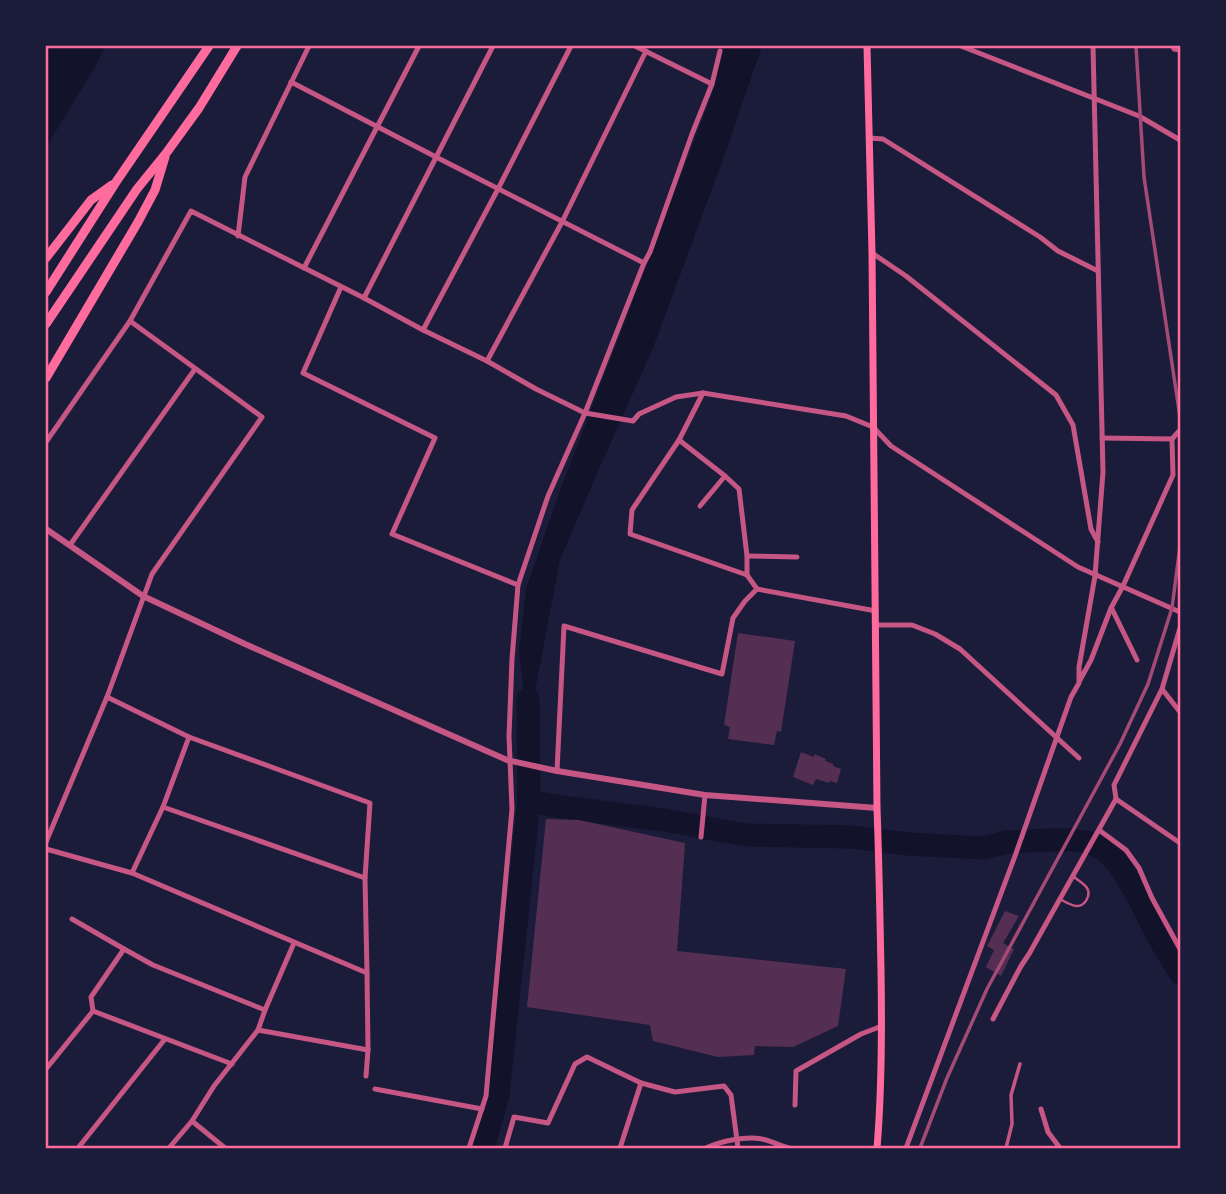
<svg xmlns="http://www.w3.org/2000/svg" width="1226" height="1194" viewBox="0 0 1226 1194" font-family="'IBM Plex Sans',sans-serif">
<rect width="100%" height="100%" fill="#1b1b3a"/>
<g fill="#12122b">
<path d="M46 46H105L94 69 46 147Z"/>
<path d="M725 46H762L725 154 653 348 595 478 560 560 528 728 519 651 526 589 557 499 711 97Z"/>
</g>
<g fill="none" stroke-linecap="round" stroke-linejoin="round">
<g stroke="#12122b" stroke-width="23">
<path d="M529 801 562 807 664 820 746 835 852 837 908 844 984 848 1007 842 1044 840H1074L1091 843 1104 850 1117 862 1138 896 1159 938 1180 973"/>
<path d="M483 1148 498 1095 529 801 528 699"/>
</g>
</g>
<g fill="#542f53">
<path d="M738 633 795 641 781 732 777 731 774 745 728 739 730 727 724 725Z"/>
<path d="M801 752 814 757V754L826 759 825 761 833 764V766L841 769 837 783 830 781 829 783 816 779 813 785 793 777Z"/>
<path d="M546 819 579 820 685 843 677 951 846 969 838 1026 793 1047 755 1046 754 1055 718 1057 653 1041 650 1025 527 1007Z"/>
<path d="M1005 911 1019 916 1003 943 1014 949 1001 976 986 967 994 950 987 946Z"/>
</g>
<g fill="none" stroke-linecap="round" stroke-linejoin="round">
<path stroke="#c65784" stroke-width="2.5" d="M1060 899C1065 902 1072 906 1077 906 1086 906 1091 894 1087 888 1084 883 1077 880 1073 876"/>
<path stroke="#c65784" stroke-width="3.5" d="M1006 1148 1012 1124 1011 1095 1020 1064"/>
<g stroke="#c65784" stroke-width="5">
<path d="M635 46 712 84"/>
<path d="M961 46 1139 116 1180 140"/>
<path d="M1173 46 1174 49 1180 50"/>
<path d="M291 82 436 157 644 263"/>
<path d="M869 138 883 139 1040 237 1058 251 1098 271"/>
<path d="M238 236 245 177 309 46"/>
<path d="M872 253 906 276 1056 395 1073 425 1091 529 1098 542"/>
<path d="M304 268 419 46"/>
<path d="M341 287 303 373 435 438 392 534 518 585"/>
<path d="M364 298 493 46"/>
<path d="M423 330 498 189 571 46"/>
<path d="M487 361 562 222 646 51"/>
<path d="M1102 438 1172 439"/>
<path d="M679 440 725 476 739 489 747 556V575"/>
<path d="M46 442 130 321 191 211 364 298 423 330 487 361 536 389 585 413 633 421 639 414 676 397 703 393 846 416 873 427 891 446 1078 567 1180 612"/>
<path d="M700 506 725 476"/>
<path d="M70 545 195 369"/>
<path d="M747 556 797 557"/>
<path d="M757 589 876 611"/>
<path d="M1112 609 1137 660"/>
<path d="M876 625H912L935 634 960 649 1079 758"/>
<path d="M1080 680 1091 660 1111 608 1123 586 1173 475 1172 439 1180 430"/>
<path d="M1162 689 1180 712"/>
<path d="M557 771 564 626 722 674 733 618 745 601 757 589 747 575 630 534 632 510 679 440 703 393"/>
<path d="M1116 799 1180 843"/>
<path d="M163 807 365 878"/>
<path d="M1099 830 1126 850 1139 868 1152 898 1180 949"/>
<path d="M701 837 705 795"/>
<path d="M46 842 107 697 152 574 262 417 130 321"/>
<path d="M46 849 132 873 367 973 365 878 370 803 189 737 107 697"/>
<path d="M132 873 163 807 189 737"/>
<path d="M72 919 124 949"/>
<path d="M93 1011 91 997 124 949 153 965 265 1010"/>
<path d="M993 1019 1021 966 1029 954 1116 799 1114 785 1162 689 1180 628"/>
<path d="M258 1030 368 1050 367 973"/>
<path d="M46 1069 93 1011 232 1064"/>
<path d="M366 1076 368 1050"/>
<path d="M375 1089 482 1109"/>
<path d="M795 1105 796 1071 861 1034 882 1026"/>
<path d="M1041 1109 1048 1132 1060 1148"/>
<path d="M192 1121 225 1148"/>
<path d="M78 1148 165 1039"/>
<path d="M169 1148 192 1121 214 1086 258 1030 265 1010 294 943"/>
<path d="M469 1148 486 1096 512 809 509 736 512 659 518 585 548 496 585 413 644 263 650 252 692 134 712 84 720 51"/>
<path d="M505 1148 514 1117 548 1123 575 1064 587 1057 641 1083 675 1092 724 1086 731 1095 738 1148"/>
<path d="M620 1148 641 1083"/>
<path d="M706 1148C721 1141 745 1136 762 1139 771 1141 781 1146 789 1148"/>
<path d="M906 1148 1015 856 1071 697 1079 683V667L1095 576 1103 472 1093 46"/>
</g>
<path stroke="#c65784" stroke-width="6" d="M46 529 143 596 245 644 507 760 557 771 705 795 877 808"/>
<path stroke="#ff6b9d" stroke-width="7" d="M867 46 872 253 877 808C879 862 880 916 881 970 882 1030 882 1089 877 1148"/>
<g stroke="#ff6b9d" stroke-width="9">
<path d="M46 258 91 200 112 185"/>
<path d="M46 292 116 182 209 46"/>
<path d="M46 324 137 189 167 152 199 108 237 46"/>
<path d="M46 378 138 222 155 190 165 157"/>
</g>
<g stroke="#a44b75" stroke-width="3.5">
<path d="M1136 46 1144 177 1180 417"/>
<path d="M920 1148 947 1078 987 989 1120 744 1148 684 1172 608 1180 546"/>
</g>
</g>
<rect width="1226" height="1194" fill="none" stroke="#1b1b3a" stroke-width="94"/>
<rect x="47" y="47" width="1132" height="1100" fill="none" stroke="#ff6b9d" stroke-width="2.5"/>
</svg>
